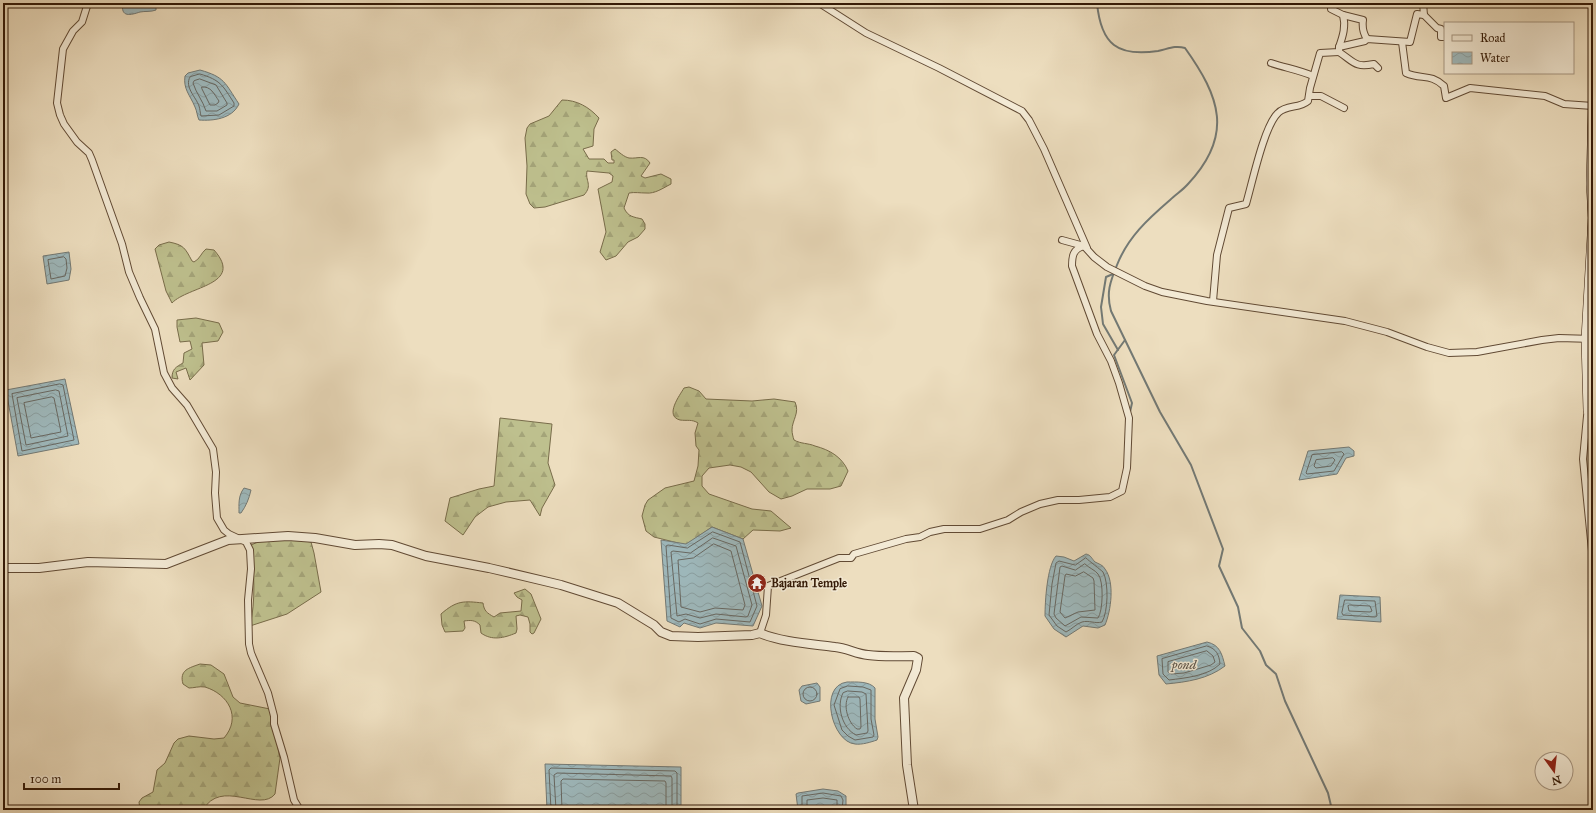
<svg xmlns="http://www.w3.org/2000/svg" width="1596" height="813" viewBox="0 0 1596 813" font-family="'IM FELL Great Primer',serif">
<defs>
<pattern id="forest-firs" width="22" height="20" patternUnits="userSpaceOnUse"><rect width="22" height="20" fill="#bec08e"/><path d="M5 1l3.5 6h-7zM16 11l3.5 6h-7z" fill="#a4a479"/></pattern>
<pattern id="water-waves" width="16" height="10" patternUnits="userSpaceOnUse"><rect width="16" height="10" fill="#9eb9bd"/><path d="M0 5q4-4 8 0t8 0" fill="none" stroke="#899ea1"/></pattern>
</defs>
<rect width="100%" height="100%" fill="#eddebf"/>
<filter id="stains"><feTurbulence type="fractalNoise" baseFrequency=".005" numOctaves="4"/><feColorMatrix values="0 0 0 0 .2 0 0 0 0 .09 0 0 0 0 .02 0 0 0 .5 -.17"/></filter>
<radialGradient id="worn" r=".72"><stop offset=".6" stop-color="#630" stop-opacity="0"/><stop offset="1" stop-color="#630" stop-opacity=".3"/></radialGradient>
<g fill="url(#forest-firs)" stroke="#786c4a">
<path d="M562 100C577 100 589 107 599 118L594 129 593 146 583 149 589 159H604L608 163H614V160H612L611 152 615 149C619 152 624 157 629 158 638 159 644 154 650 163L641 176 645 178 661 174 671 179V184C663 188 655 194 646 193 640 193 635 192 629 193L624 208C628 217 634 217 642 219L645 224V229L638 237 628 242 616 256 606 260 600 252 606 232 598 189 612 182 613 176 609 173 587 171C585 181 593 185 584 195L545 207 534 208 530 204 526 194 527 166 525 138 527 128 530 124 549 116Z"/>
<path d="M169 242C184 245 185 248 192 261L194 262C200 259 201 253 206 249L214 250C245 285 188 286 172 303L166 291 155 249 159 245Z"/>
<path d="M196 318 219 323 223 332 218 341 202 343 204 365 190 380 186 368 176 372 178 379 172 378C172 369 176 367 183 363L184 353 192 349 190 341 180 342 177 327V320Z"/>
<path d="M689 387 699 391 706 399 752 401 774 399 795 402C800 413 792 420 792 430 792 433 793 437 794 440 801 444 808 443 815 446 830 450 842 457 848 471L841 486 830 489H807L792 496 781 499 769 492 751 472 741 467 730 465 709 468 702 476V486L709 494 752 509 771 511 791 528 780 531 753 530 743 539 712 527 686 545 654 537 646 531 642 516 645 505 648 500 665 488 694 481 698 466 699 450 696 446 695 433 698 423C692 419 687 421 680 420 664 416 680 395 684 388Z"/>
<path d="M500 418 552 424 548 463 555 485 542 508 540 516 530 500 506 502 488 507 475 517 463 535 445 521 450 498 479 489 494 486Z"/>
<path d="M285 538 311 542 314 553 321 592 287 614 250 626C256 600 254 572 251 545L265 539Z"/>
<path d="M525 589 531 594 541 619 534 633 532 634 530 632V624L528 617 520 615 516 616 517 629 516 633C504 638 492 641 481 633L480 625C475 620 471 620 464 621L465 628 463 631 445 632 442 625 441 614C457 600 464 601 483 603 484 611 487 613 494 617L500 613 521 611 522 600 517 597 514 593Z"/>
<path d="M200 664 211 665 224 674 233 697 240 703 270 709 280 758 275 794C260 813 221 778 203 810H140L139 802 142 798 153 792 157 770 165 763 174 743 178 739 189 736 214 739 224 738C242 717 228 694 205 687 199 686 194 688 189 688L183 684C179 670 189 668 200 664Z"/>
</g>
<g fill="url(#water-waves)" stroke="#737974">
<path d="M123 3H156V10C151 12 145 11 140 12 131 15 120 18 123 3Z"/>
<path d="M200 70C225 77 225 83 239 104 232 119 213 121 199 120 197 116 197 111 195 107 190 95 183 89 185 76L188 73Z"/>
<path d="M69 252 71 269 69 280 47 284 43 256Z"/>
<path d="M65 379 79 444 18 456 6 390Z"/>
<path d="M1349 447 1354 451V456L1346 458 1337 474 1299 480 1308 451Z"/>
<path d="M244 488 251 490C249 499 246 506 241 513H239C239 504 238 496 244 488Z"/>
<path d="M712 527 743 539 762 606 753 626 716 623 700 628 684 623 680 627 667 621 661 540 686 544Z"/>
<path d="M1086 554C1091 555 1092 559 1095 562 1099 564 1103 565 1105 569 1115 582 1111 611 1105 625L1098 628 1083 626 1066 637 1054 629 1045 616C1045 602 1047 566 1056 556L1064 557 1074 561Z"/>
<path d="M1340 595 1380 597 1381 622 1337 619Z"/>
<path d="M1207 642C1220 645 1222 654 1225 666 1208 679 1187 682 1166 684L1159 675 1157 656Z"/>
<path d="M847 682C856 682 869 681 875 688V719L878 737 877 740C871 742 862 745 855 744 832 742 818 686 847 682Z"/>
<path d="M817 683 820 687V701L806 704 801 701 799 690 802 686Z"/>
<path d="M545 764 681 767V810H547Z"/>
<path d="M823 789 838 791 846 796V810H798L796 794 798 793Z"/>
</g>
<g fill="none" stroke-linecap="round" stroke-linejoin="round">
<g stroke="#686862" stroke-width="1">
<path d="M200 74C221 80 223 86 234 103V106L219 115 201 116C200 112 200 109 199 106 196 97 184 87 190 77Z"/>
<path d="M200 79 216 85 227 103V105L217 111H206C203 101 196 93 193 83L194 81Z"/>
<path d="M202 87C211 86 214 94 219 101L218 103 215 105H210L202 89Z"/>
<path d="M64 257 66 259 67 268 65 276 51 279 48 260Z"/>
<path d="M60 384 63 385 74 440 22 451 12 394Z"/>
<path d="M56 390 59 391 68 436 26 445 17 398Z"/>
<path d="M52 397 54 398 61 432 31 438 24 403Z"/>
<path d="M1342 452 1344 454 1334 471 1307 474 1306 473 1312 455Z"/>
<path d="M1333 458 1335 460 1331 466 1316 468 1314 466 1316 460Z"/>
<path d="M713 532 740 542 757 606 750 622 716 619 700 624 685 619 679 622 671 618 666 546 668 545 687 548Z"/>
<path d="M713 538 736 546 752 605 748 616 746 617 716 614 700 618 686 614 677 616 671 552 673 551 690 553Z"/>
<path d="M714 544 731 551 745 605 743 610 715 608 700 612 681 607 678 560 693 558Z"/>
<path d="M1086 558C1089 561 1101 570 1103 572 1109 583 1108 612 1102 622 1095 624 1089 620 1082 622 1076 624 1072 629 1066 632L1057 626 1049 615 1052 584 1056 563 1059 561 1075 565Z"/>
<path d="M1085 564C1089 568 1095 570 1098 574 1104 581 1103 611 1098 618L1081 617 1065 626 1056 618 1054 614 1060 567 1062 566 1075 570Z"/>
<path d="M1084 572 1093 578 1094 581 1095 610 1078 612 1065 618 1060 612 1065 576 1066 574 1075 576Z"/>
<path d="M1345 600 1375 601 1377 616 1375 617 1343 615 1342 613Z"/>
<path d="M1350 605 1370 606 1372 611 1370 612 1349 611 1348 606Z"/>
<path d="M1207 646C1217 649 1219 655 1220 664 1208 676 1185 678 1169 680L1163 674 1162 659Z"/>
<path d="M1207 651 1213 656 1215 662 1211 665 1184 673 1171 674 1168 672V662Z"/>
<path d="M848 686 863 687 871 690V719L874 735 873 737 855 740 848 736 842 730 834 705 840 689Z"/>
<circle cx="810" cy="694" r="7"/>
<path d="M848 691 862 692 866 694 868 731 867 733 856 735C842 728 836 706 843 693Z"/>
<path d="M848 697H859L860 699 861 727 860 729H857C848 723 843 706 848 697Z"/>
<path d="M551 810 549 770 551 768 675 771 677 773V810"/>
<path d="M556 810 554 775 557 773 671 776 672 778V810"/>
<path d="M562 810 561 781 563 779 665 781 666 783V810"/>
<path d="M802 810V796L823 793 841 796 843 800 842 810"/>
<path d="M807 810V800L823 798 837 800V810"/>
</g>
<g stroke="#737974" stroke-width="2">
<path d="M1097 3C1101 45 1118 57 1158 51 1168 49 1175 45 1185 48 1220 97 1234 135 1188 184 1183 190 1176 194 1170 200 1148 219 1128 237 1117 265 1110 282 1106 293 1111 311L1160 412 1191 465 1223 549 1219 566 1238 607 1242 628 1260 651 1266 665 1276 674 1285 701 1328 793 1332 810"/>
<path d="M1113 274 1106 277 1101 307 1103 324 1118 350"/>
<path d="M1125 340 1114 355 1132 403 1130 412"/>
</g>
<g stroke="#614a34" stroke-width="8">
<g id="minor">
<path d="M88 3 82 22 73 31 63 49 57 103 60 115 64 124 77 142 89 153 92 160 122 244 129 272 140 298 155 329 164 373 172 388 187 405 213 449 216 472 215 493 217 518 224 530 229 534 246 542 250 550 251 569 248 600 249 644 251 653 268 693 274 716V724L284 757 294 800 300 810"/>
<path d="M819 3 866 33 939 68 1022 111 1029 120 1044 149 1087 248"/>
<path d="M1332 3 1331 9 1343 15 1363 20C1362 27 1363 33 1367 39"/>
<path d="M1424 15 1437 28 1441 29V37H1445"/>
<path d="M1402 42 1406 73C1422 80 1430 73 1444 86L1446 98 1470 88 1545 96 1564 104 1593 106"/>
<path d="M1339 47C1343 36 1346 26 1343 15"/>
<path d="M1339 52C1354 62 1355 68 1374 64L1378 68"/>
<path d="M1271 63C1286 68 1299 70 1313 76"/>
<path d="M1309 96H1321L1344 108"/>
<path d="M1062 240 1084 246 1094 257 1107 267 1145 286 1162 292 1207 301 1345 321 1387 332 1427 347 1449 353 1477 352 1542 340 1559 338 1593 339"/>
<path d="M1213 301 1217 255 1229 208 1246 204C1252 184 1264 126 1278 113 1287 104 1299 109 1308 101L1310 88 1320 53 1339 52V47L1365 41 1367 39 1410 42 1417 14 1424 15 1423 3"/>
<path d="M1587 416 1583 459 1593 561"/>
<path d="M760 633 766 615 768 586 839 558H851L854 554 906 539 920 537 930 532 944 529H980L1008 520 1021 512 1040 504 1058 500H1079L1110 497 1122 491 1127 468 1129 418 1119 383 1111 361 1097 334 1072 266C1072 256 1073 249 1084 246"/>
</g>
</g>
<g stroke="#614a34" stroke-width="10">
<path id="tertiary" d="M3 568H39L88 562 166 564 228 540 288 536 315 538 355 545 379 544 392 545 426 556 489 568 561 585 618 603 654 625 661 632 671 636 698 637 752 635 760 633C780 642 813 644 835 647 847 648 856 654 868 655 883 657 898 656 914 656L918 658 916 670 904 698 907 765 914 810"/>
</g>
<g stroke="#321806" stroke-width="10">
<path id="secondary" d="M1593 106 1591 184 1593 218 1586 339 1588 410 1593 435"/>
</g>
<use href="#minor" stroke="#f3ead5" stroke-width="6"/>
<use href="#tertiary" stroke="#f3ead5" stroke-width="8"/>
<use href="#secondary" stroke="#f3ead5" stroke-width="9"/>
</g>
<defs>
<g id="temple-disc" transform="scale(1)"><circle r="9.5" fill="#8f2418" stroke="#f3ead5"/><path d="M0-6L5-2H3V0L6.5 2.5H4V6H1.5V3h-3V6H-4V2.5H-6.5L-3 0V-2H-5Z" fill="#fff"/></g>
</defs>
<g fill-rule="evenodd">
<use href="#temple-disc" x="757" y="583"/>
</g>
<g text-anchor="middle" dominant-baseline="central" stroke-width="3" stroke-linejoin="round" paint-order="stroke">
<g font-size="12" font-weight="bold" fill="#321806" stroke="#f3ead5" text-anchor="start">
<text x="771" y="583">Bajaran Temple</text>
</g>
<g font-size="13" font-style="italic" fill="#585046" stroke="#f3ead5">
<text x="1184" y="665">pond</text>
</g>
</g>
<rect width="1596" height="813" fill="none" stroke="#eddebf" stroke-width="16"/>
<rect x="4" y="4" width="1588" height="805" fill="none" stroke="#321806" stroke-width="2"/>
<rect x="8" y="8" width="1580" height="797" fill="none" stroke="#321806"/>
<rect x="1444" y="22" width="130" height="52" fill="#f3ead5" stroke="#a69682"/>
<rect x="1452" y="35" width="20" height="6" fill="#f3ead5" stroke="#a69682"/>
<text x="1480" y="42" font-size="12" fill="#321806">Road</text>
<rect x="1452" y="52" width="20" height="12" fill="url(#water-waves)" stroke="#a69682"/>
<text x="1480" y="62" font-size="12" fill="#321806">Water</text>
<g transform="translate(1554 771) rotate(165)"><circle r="19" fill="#f3ead5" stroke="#a69682"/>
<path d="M0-3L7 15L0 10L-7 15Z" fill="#8f2418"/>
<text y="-6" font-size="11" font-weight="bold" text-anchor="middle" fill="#321806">N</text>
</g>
<path d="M24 783v6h95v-6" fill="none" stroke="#321806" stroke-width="2"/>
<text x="30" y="783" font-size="12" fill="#321806" stroke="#f3ead5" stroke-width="3" paint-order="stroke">100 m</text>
<rect width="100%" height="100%" filter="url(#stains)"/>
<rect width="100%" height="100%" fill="url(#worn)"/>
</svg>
